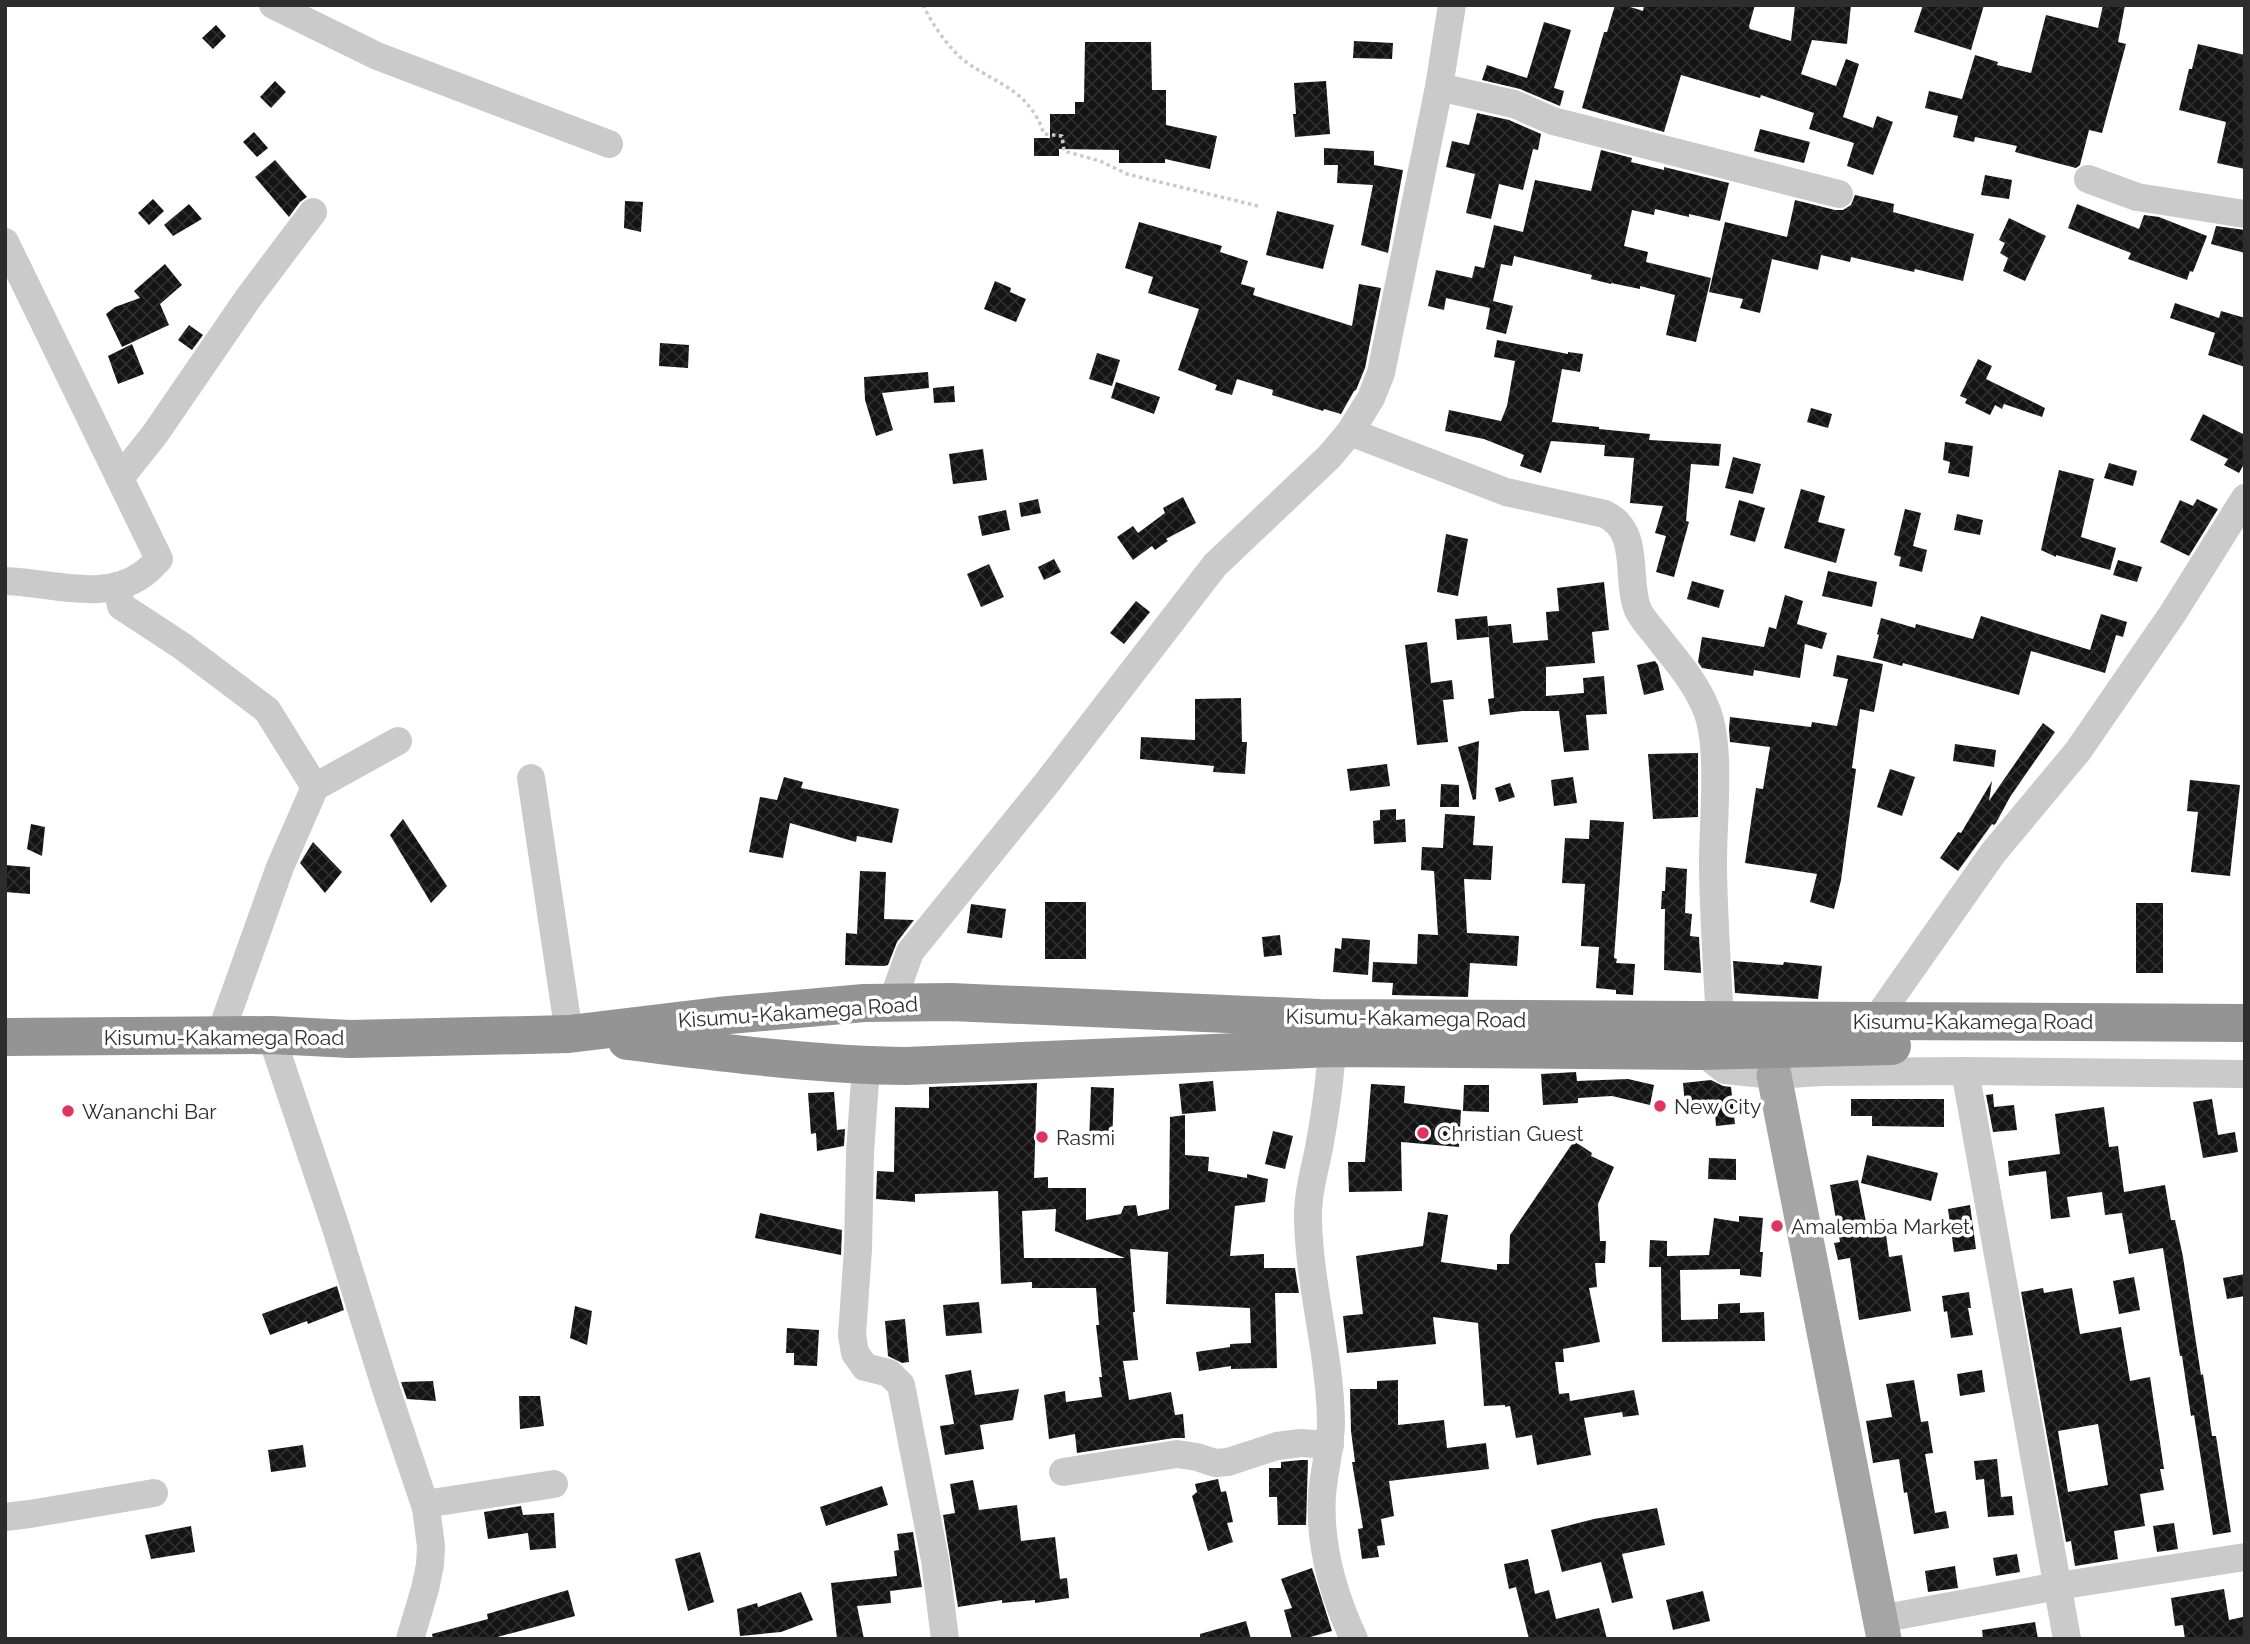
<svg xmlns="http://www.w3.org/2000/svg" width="2250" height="1644" viewBox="0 0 2250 1644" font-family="Raleway,sans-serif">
<defs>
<pattern id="building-cross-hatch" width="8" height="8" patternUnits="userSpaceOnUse" patternTransform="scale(1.75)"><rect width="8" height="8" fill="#141414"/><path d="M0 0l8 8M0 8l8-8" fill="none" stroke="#2e2e2e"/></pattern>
</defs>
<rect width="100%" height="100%" fill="#fff"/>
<g fill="url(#building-cross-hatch)" fill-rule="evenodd">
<path d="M1615 5H1624L1643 11 1644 5H1755L1749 26 1750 29 1791 41 1795 5H1851L1847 44 1812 40 1801 74 1836 86 1846 59 1859 64 1843 117 1873 128 1877 116 1893 122 1873 175 1847 166 1854 143 1809 129 1814 113 1761 95 1760 98 1681 75 1664 132 1582 108 1604 32H1607Z"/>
<path d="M1923 5H1984L1971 50 1914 32Z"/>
<path d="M2103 5H2125L2118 42 2126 44 2102 133 2089 130 2080 165 2076 168 2015 152 2017 146 1975 137 1974 142 1953 137 1958 116 1925 108 1929 91 1962 99 1975 55 1998 62 1997 65 2031 73 2046 15 2098 28Z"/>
<path d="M1544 22 1571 30 1554 88 1564 91 1560 106 1520 89 1482 80 1487 65 1527 78Z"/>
<path d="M216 25 226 36 213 49 202 38Z"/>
<path d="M1354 41 1393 43 1392 59 1353 58Z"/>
<path d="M1085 42H1151L1152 90H1166V125L1217 136 1210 169 1165 159V163H1119V150L1059 149V156H1034V138H1050V114H1075V102H1084Z"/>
<path d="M2198 44 2245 55V169L2217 163 2226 122 2179 110 2189 69H2192Z"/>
<path d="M275 81 286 92 271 108 260 97Z"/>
<path d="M1326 81 1330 134 1295 137 1293 114H1296L1294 83Z"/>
<path d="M1477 113 1509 120 1541 134 1538 150 1533 149 1523 190 1499 184 1491 219 1466 213 1475 174 1446 167 1452 141 1469 145Z"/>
<path d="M1760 129 1810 142 1804 163 1754 151Z"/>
<path d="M254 132 268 148 257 157 243 142Z"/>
<path d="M1324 148 1374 151V165L1403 170 1388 253 1361 245 1373 185 1337 183 1338 165H1324Z"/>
<path d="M1601 150 1632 158 1631 162 1664 170V167L1729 183 1720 221 1689 214V217L1655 209 1654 215 1632 210 1624 246 1648 252 1646 262 1711 278 1696 342 1666 335 1675 295 1640 286V289L1611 283V284L1591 279 1592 275 1514 256 1512 266 1501 264 1493 301 1513 306 1506 334 1486 329 1490 308 1446 298 1444 310 1428 306 1436 270 1472 278 1475 266 1484 268 1494 225 1523 232 1535 180 1591 191Z"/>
<path d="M275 160 307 197 300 202 289 217 255 177Z"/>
<path d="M1985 175 2012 180 2009 199 1981 195Z"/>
<path d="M1855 195 1894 204 1893 212 1974 234 1963 281 1915 269 1914 272 1851 257 1850 262 1821 255 1818 270 1772 259 1760 313 1740 308 1743 299 1709 292 1725 222 1787 237 1795 200 1835 210H1843L1851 205Z"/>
<path d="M153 199 164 211 149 225 138 213Z"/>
<path d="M625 201 643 202 641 232 624 228Z"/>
<path d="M189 204 202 219 173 236 164 225Z"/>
<path d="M2077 204 2139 229 2144 215 2159 217 2207 236 2193 272 2190 271 2187 280 2128 259 2131 253 2068 228Z"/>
<path d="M1277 211 1334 225 1323 269 1266 255Z"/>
<path d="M2009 218 2046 236 2025 281 2003 271 2008 258 2000 253 2005 243 1999 240Z"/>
<path d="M1139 222 1222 246 1220 252 1248 261 1241 284 1255 288 1253 295 1352 326 1359 284 1381 288 1365 368 1356 390 1354 391 1341 414 1324 409 1323 411 1272 395 1273 390 1237 379 1232 395 1215 390 1217 385 1178 370 1199 309 1148 293 1153 277 1125 268Z"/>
<path d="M2216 226 2245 230V253L2211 244Z"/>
<path d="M165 264 182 285 160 304 169 325 122 347 106 314 115 307 140 298 134 291Z"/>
<path d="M995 281 1011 288 1010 292 1026 299 1016 322 984 309Z"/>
<path d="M2175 303 2219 318 2221 311 2245 318V367L2208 355 2215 333 2170 318Z"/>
<path d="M189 325 203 335 192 350 178 340Z"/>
<path d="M1497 340 1568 354V352L1583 354 1580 372 1562 369 1552 422 1599 427V429L1650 434 1649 440 1721 444 1719 466 1691 464 1686 521 1689 522 1674 577 1656 572 1666 536 1655 533 1663 506 1630 503 1634 458 1604 456 1605 445 1551 441 1541 473 1520 466 1524 455 1484 439 1445 431 1449 410 1501 421 1507 406 1515 361 1494 357Z"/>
<path d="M660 343 689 345 688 368 659 366Z"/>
<path d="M132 344 144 374 118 384 108 356Z"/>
<path d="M1097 353 1120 360 1112 386 1089 379Z"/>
<path d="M1978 359 1992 366 1986 379 2045 408 2042 417 2004 404 2002 409 1995 405 1990 415 1965 403 1967 399 1960 396Z"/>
<path d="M928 372 929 388 882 393 893 430 876 436 865 400 864 377Z"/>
<path d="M1116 382 1160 397 1154 414 1111 398Z"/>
<path d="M954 386 955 402 934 403 933 388Z"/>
<path d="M1811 408 1832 414 1828 428 1807 422Z"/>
<path d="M2203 414 2245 435V462L2239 473 2224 465 2228 459 2190 440Z"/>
<path d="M1945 442 1973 446 1969 477 1948 473 1950 462 1943 460Z"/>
<path d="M983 449 987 480 953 484 949 454Z"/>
<path d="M1733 457 1761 464 1753 494 1725 488Z"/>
<path d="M2109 463 2137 471 2133 486 2104 478Z"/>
<path d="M2059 470 2094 479 2081 537 2116 548 2110 570 2056 555V557L2041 550Z"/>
<path d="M1801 489 1825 496 1818 522 1845 529 1836 563 1784 548Z"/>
<path d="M1183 497 1196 523 1166 539 1168 541 1155 550 1152 546 1133 560 1117 537 1133 526 1138 533 1165 513 1163 508Z"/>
<path d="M1038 499 1041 513 1021 517 1019 503Z"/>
<path d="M2197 499 2218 509 2189 556 2160 542 2180 500 2193 506Z"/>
<path d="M1739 500 1765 508 1755 542 1730 535Z"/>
<path d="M1905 509 1921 513 1913 546 1927 550 1922 572 1899 566 1901 557 1894 555Z"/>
<path d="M1006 510 1010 530 982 536 978 516Z"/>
<path d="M1957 514 1983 520 1980 535 1954 530Z"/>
<path d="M1446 534 1468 539 1458 596 1437 592Z"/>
<path d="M1054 559 1061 572 1044 580 1038 567Z"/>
<path d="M2118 560 2142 567 2137 582 2113 575Z"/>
<path d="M989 564 1004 597 981 607 967 574Z"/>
<path d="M1828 571 1877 582 1872 607 1822 596Z"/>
<path d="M1692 581 1724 590 1719 608 1687 599Z"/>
<path d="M1604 582 1609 630 1592 632 1595 663 1546 667V696L1584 693 1583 678 1604 676 1607 714 1586 715 1589 750 1564 752 1559 711H1522L1490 715 1488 699 1494 698 1488 626 1511 624 1513 643 1548 640 1546 612 1559 611 1557 588Z"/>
<path d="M1785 595 1803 601 1797 624 1827 633 1822 649 1805 644 1800 678 1754 670 1753 676 1702 668 1698 662 1702 637 1764 647 1769 627 1776 629Z"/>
<path d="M1136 601 1150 612 1124 644 1110 633Z"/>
<path d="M2101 614 2127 622 2123 637 2116 635 2105 673 2031 651 2019 695 1903 663 1902 666 1873 658 1879 635 1877 634 1881 618 1915 628 1916 624 1973 639 1981 616 2090 650Z"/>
<path d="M1487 616 1489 637 1457 640 1455 619Z"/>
<path d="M1427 642 1431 683 1452 680 1454 699 1443 700 1448 742 1417 745 1405 645Z"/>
<path d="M1837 655 1883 664 1874 712 1860 709 1852 768 1856 769 1841 880 1834 909 1810 902 1817 874 1745 863 1756 788 1763 789 1770 747 1730 742 1729 729 1730 717 1811 727 1812 722 1837 726 1848 679 1833 676Z"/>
<path d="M1655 661 1658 665 1664 690 1644 695 1637 665Z"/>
<path d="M1241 698 1242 742H1247L1245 774 1213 772 1214 766 1140 759 1141 737 1195 740V699Z"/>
<path d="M2043 723 2055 732 2010 797 1996 823 1994 825 1992 824 1958 871 1940 858 1958 832 1961 833 1992 781 1989 801Z"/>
<path d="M1479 741 1476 799 1473 800 1458 747Z"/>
<path d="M1955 744 1996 750 1994 767 1953 761Z"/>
<path d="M1698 753V817L1653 819 1648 754Z"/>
<path d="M1387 764 1390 786 1350 791 1347 769Z"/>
<path d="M1890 769 1915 777 1902 816 1877 807Z"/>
<path d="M784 777 803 782 801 788 899 809 892 843 857 836 856 842 790 823 783 858 749 852 760 797 777 800Z"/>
<path d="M1573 777 1577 803 1554 806 1551 780Z"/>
<path d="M2190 780 2240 785 2230 876 2191 872 2198 812 2187 811Z"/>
<path d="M1510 783 1515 797 1499 802 1495 788Z"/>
<path d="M1441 784 1459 785V807H1440Z"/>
<path d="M1396 809V820L1405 819 1406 842 1374 844 1373 821 1380 820V810Z"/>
<path d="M1445 814 1475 816 1473 845 1493 846 1491 880 1464 879 1467 933 1519 936 1517 966 1470 963 1468 997 1392 995 1393 983 1372 982 1373 962 1417 964 1418 934 1438 935 1434 871 1421 870 1422 847 1443 848Z"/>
<path d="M403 819 447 886 431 903 390 835Z"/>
<path d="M1590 820 1624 822 1614 958 1617 959 1616 963 1635 964 1633 995 1616 994V990L1596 988 1599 947 1581 946 1585 884 1562 883 1565 838 1589 839Z"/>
<path d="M31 824 45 827 42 856 27 849Z"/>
<path d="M313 842 342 872 325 893 300 863Z"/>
<path d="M5 865 30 867V894L5 892Z"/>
<path d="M1666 867 1687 869 1685 913 1692 914 1690 936 1699 937 1701 973 1664 970 1665 909H1661L1662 891H1665Z"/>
<path d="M860 871 886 872 884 919 914 920 897 942 888 965 884 966 845 965 846 933 857 934Z"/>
<rect x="1045" y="902" width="41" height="57"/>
<rect x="2136" y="903" width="27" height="70"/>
<path d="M971 904 1006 909 1002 938 967 933Z"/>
<path d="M1280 935 1282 955 1264 957 1262 937Z"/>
<path d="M1342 938 1370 940 1368 975 1333 972 1335 948 1341 949Z"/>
<path d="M1733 961 1783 965 1784 962 1822 966 1818 999 1735 993Z"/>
<path d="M1576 1072 1577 1081 1628 1079 1654 1085 1650 1105 1612 1096 1578 1098V1103L1543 1105 1541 1074Z"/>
<path d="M1711 1080 1723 1086 1731 1087 1735 1124 1716 1126 1715 1112 1686 1115 1683 1083Z"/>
<path d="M1213 1081 1216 1111 1182 1114 1179 1084Z"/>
<path d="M1037 1083 1034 1178 1048 1177V1188H1086V1220L1121 1214 1124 1206 1136 1205 1138 1216 1169 1209 1170 1117 1185 1115V1155L1209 1157 1208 1171 1247 1178V1174L1268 1179 1265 1202 1235 1206 1230 1256 1264 1254V1268H1295L1299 1293H1275L1277 1368 1231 1369V1366L1199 1371 1196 1352 1230 1347V1344L1251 1343 1250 1308 1166 1304 1168 1252 1130 1249 1135 1312H1133L1138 1360 1123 1361 1129 1400 1171 1392 1175 1415 1183 1414 1185 1438H1174L1077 1453 1075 1434 1049 1439 1044 1395 1065 1391 1066 1402 1102 1397 1099 1377H1102L1096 1325H1099L1096 1288H1032V1282L1001 1284 998 1191 915 1194V1202L876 1199 877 1171 894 1172 895 1107 929 1108V1087ZM1056 1209 1055 1231 1125 1258H1024L1022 1211Z"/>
<path d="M1371 1084 1405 1086 1404 1103 1461 1110 1459 1147 1401 1142 1402 1191 1349 1192 1348 1162H1365Z"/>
<path d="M1464 1085H1489V1112L1463 1111Z"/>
<path d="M1091 1087 1114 1088 1112 1145 1089 1144Z"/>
<path d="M834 1092 837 1130 845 1129 844 1146 817 1151 816 1133 811 1134 808 1093Z"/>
<path d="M1993 1094 1994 1107 2014 1105 2017 1130 1993 1132 1986 1095Z"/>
<path d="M1851 1099H1944V1127L1872 1126V1116H1851Z"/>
<path d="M2212 1099 2218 1135 2235 1132 2238 1152 2203 1158 2193 1102Z"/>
<path d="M2104 1107 2109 1147 2118 1146 2124 1192 2165 1185 2171 1220H2175L2183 1257 2201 1375 2203 1374 2212 1436H2216L2231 1532 2213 1535 2194 1415 2191 1416 2182 1356H2180L2163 1248 2129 1254 2122 1213 2105 1215 2102 1192 2067 1197 2070 1217 2051 1219 2046 1171 2009 1176 2008 1161 2060 1154 2055 1114Z"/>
<path d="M1273 1131 1293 1136 1285 1169 1265 1164Z"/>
<path d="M1574 1141 1592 1153 1591 1156 1614 1167 1598 1204 1600 1241H1606L1605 1263H1595L1597 1287 1589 1288 1600 1342 1563 1349 1564 1362H1555L1559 1394 1569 1393 1570 1401 1634 1390 1639 1415 1623 1417 1622 1412 1584 1418 1591 1455 1537 1465 1532 1435 1516 1438 1510 1406 1505 1407V1405L1484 1406 1478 1323 1433 1317 1436 1344 1347 1353 1343 1316 1363 1314 1356 1256 1423 1246 1428 1212 1448 1215 1441 1262 1497 1270V1264H1509L1510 1235Z"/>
<path d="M1867 1155 1938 1173 1931 1201 1861 1183Z"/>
<path d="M1709 1158 1736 1159V1180L1708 1179Z"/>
<path d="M1858 1180 1866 1222 1884 1219 1889 1257 1902 1255 1911 1311 1859 1320 1850 1258 1838 1260 1834 1243 1840 1242 1830 1185Z"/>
<path d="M1970 1205 1976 1249 1954 1252 1948 1209Z"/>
<path d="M760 1213 842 1230 841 1255 755 1238Z"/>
<path d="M1739 1216 1763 1218 1760 1252H1763L1761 1277 1740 1275V1269L1680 1270 1681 1320 1718 1319V1304L1740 1303V1313L1764 1312 1765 1341 1662 1342 1661 1267H1649L1650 1240 1667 1241V1256L1709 1255 1714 1218 1739 1222Z"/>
<path d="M2245 1274V1296L2227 1299 2223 1278Z"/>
<path d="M2134 1277 2140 1310 2119 1314 2113 1281Z"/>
<path d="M337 1286 344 1310 308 1324 307 1321 270 1335 262 1314Z"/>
<path d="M2043 1288 2044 1293 2072 1288 2080 1334 2121 1327 2130 1381 2150 1377 2164 1469H2160L2164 1490 2140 1494 2145 1526 2114 1531 2118 1559 2075 1566 2071 1541 2066 1542 2021 1292ZM2098 1424 2108 1485 2068 1492 2058 1431Z"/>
<path d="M1969 1292 1971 1308H1968L1973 1335 1951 1338 1947 1311 1944 1312 1942 1296Z"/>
<path d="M979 1302 982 1333 946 1336 943 1305Z"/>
<path d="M575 1306 592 1311 587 1345 570 1338Z"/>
<path d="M905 1319 909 1362 902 1363 888 1356 885 1321Z"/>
<path d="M787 1328 819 1330 817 1366 794 1365V1353H786Z"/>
<path d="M971 1370 975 1395 1019 1389 1013 1420 980 1425 984 1449 945 1455 940 1426 954 1424 945 1375Z"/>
<path d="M1982 1370 1985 1392 1960 1396 1957 1374Z"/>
<path d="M1398 1380V1425L1444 1420 1447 1448 1486 1443 1489 1469 1389 1481 1394 1516 1381 1519 1385 1545 1377 1546 1379 1557 1362 1559 1358 1529 1363 1528 1352 1462H1355L1351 1431 1350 1389H1377V1381Z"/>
<path d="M1914 1380 1921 1422 1928 1421 1933 1453 1925 1454 1935 1513 1946 1511 1949 1528 1914 1534 1907 1492 1904 1493 1899 1459 1873 1463 1866 1421 1892 1417 1886 1384Z"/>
<path d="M433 1381 436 1401 407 1399 401 1382Z"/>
<path d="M519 1396H540L544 1426 520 1429Z"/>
<path d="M303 1445 306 1467 271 1472 268 1450Z"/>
<path d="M1997 1459 2001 1497 2012 1496 2014 1515 1988 1517 1984 1479 1976 1480 1974 1461Z"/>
<path d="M1301 1460H1308L1306 1525H1278L1277 1497H1269V1468H1281V1462Z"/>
<path d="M1218 1479 1221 1492 1226 1491 1233 1522 1227 1523 1233 1542 1208 1551 1192 1496 1197 1492 1195 1484Z"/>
<path d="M973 1480 979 1510 1017 1505 1021 1541 1055 1537 1060 1579 1067 1578 1069 1598 1035 1603V1600L1002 1603V1600L958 1607 943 1515 955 1513 950 1484Z"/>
<path d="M882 1486 888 1505 826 1526 820 1507Z"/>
<path d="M521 1506 523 1515 554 1513 556 1548 530 1550 528 1533 488 1539 484 1512Z"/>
<path d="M1657 1508 1665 1545 1622 1554 1633 1598 1612 1603 1601 1562 1562 1572 1551 1530 1594 1519Z"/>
<path d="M2174 1523 2178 1549 2157 1552 2153 1526Z"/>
<path d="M191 1526 195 1552 151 1559 145 1535Z"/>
<path d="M913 1532 922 1587 890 1591 891 1603 857 1606 864 1639H837L831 1583 897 1576 894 1551 899 1550 897 1534Z"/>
<path d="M700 1552 714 1602 688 1611 675 1559Z"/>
<path d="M2017 1554 2020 1572 1996 1576 1993 1558Z"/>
<path d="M1528 1559 1535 1594 1549 1590 1556 1619 1599 1608 1607 1639H1529L1516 1587 1509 1589 1504 1564Z"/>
<path d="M1955 1566 1958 1588 1928 1592 1925 1571Z"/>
<path d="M1312 1568 1332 1631 1303 1639H1292L1284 1610 1292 1608 1281 1579Z"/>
<path d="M2224 1589 2229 1620 2243 1617 2245 1639H2185L2183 1625 2175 1626 2171 1598Z"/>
<path d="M568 1590 575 1616 490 1639H433L432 1634 488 1619 487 1614Z"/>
<path d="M1703 1591 1710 1621 1673 1630 1666 1600Z"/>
<path d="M801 1592 813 1620 781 1632 740 1636 737 1609 757 1603 758 1607Z"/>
<path d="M1246 1621 1251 1639H1200V1634Z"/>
<path d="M2035 1622 2038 1639H1983L1982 1630Z"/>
</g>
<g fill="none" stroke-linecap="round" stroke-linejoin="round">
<path stroke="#cacaca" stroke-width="3.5" stroke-dasharray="3.5 3.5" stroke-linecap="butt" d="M923 5C932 24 949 49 966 62 1000 86 1029 90 1044 134L1062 136 1064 151 1100 161 1127 174 1258 206"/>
<g stroke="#cacaca" stroke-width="28">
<path d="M273 5 377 56 609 144"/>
<path d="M1439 87 1514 104 1553 121 1839 194"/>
<path d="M2088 179 2137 197 2245 214"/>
<path d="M5 242 159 559C154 564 149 570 143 574 104 603 49 582 5 581"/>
<path d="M1350 432 1506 492 1605 514C1642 532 1625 578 1638 610 1643 621 1653 630 1660 640 1678 662 1697 685 1707 711 1722 750 1712 827 1713 871 1714 921 1717 970 1720 1020"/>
<path d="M120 478 155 434 249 297 313 212"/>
<path d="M117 586 121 606 182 646 267 710 315 787"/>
<path d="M531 778 569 1034"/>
<path d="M892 1002 910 952 1046 784 1215 565 1329 457 1350 432 1371 398 1381 373 1439 87 1452 5"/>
<path d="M1875 1021 1993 853 2078 751 2173 613 2245 498"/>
<path d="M220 1035 280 867 315 787 398 741"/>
<path d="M271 1035 336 1228 386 1389 426 1508 431 1546 430 1565 425 1589 410 1639"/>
<path d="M1332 1048C1330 1082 1325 1115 1319 1148 1314 1173 1307 1196 1308 1221 1310 1289 1330 1354 1331 1422 1331 1447 1324 1470 1322 1495 1319 1545 1333 1594 1354 1639"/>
<path d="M1701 1051 1725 1070 1774 1075 1822 1072 1965 1071 2245 1074"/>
<path d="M866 1066 860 1153 858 1249 852 1335 855 1353 865 1367 889 1373 901 1385 935 1560 945 1639"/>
<path d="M1965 1071 2067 1639"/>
<path d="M1063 1472 1177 1454 1197 1457 1215 1463 1228 1462 1277 1446 1301 1443 1330 1445"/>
<path d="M425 1504 554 1484"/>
<path d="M5 1517 30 1514 154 1493"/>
<path d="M1880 1619 2058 1586 2245 1557"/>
</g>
<path stroke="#a5a5a5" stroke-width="35" d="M1774 1075 1884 1639"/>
<g stroke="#949494" stroke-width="38">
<path d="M5 1037 271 1035 350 1039 569 1034 718 1016 864 1003 951 1002 1320 1018 2245 1023"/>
<path d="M627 1041C719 1052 813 1065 906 1066L1332 1048 1701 1051 1892 1046"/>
</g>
</g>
<g fill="#e0345e" stroke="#fff" stroke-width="2.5">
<circle cx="1660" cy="1106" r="7"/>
<circle cx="68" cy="1111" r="7"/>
<circle cx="1423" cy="1133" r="7"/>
<circle cx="1042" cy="1137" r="7"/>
<circle cx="1777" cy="1226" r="7"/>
</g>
<g text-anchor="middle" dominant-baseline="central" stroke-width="7" stroke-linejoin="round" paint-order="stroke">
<g font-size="21" fill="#2d2d2d" stroke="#fff">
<text transform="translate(798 1012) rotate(-4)">Kisumu-Kakamega Road</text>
<text transform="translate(1406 1018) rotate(1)">Kisumu-Kakamega Road</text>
<text x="1973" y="1021">Kisumu-Kakamega Road</text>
<text x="224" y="1037">Kisumu-Kakamega Road</text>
</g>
<g font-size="21" fill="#2d2d2d" stroke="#fff" text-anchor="start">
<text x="1674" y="1106">New City</text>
<text x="82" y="1111">Wananchi Bar</text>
<text x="1437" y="1133">Christian Guest</text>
<text x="1056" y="1137">Rasmi</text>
<text x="1791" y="1226">Amalemba Market</text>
</g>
</g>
<rect width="2250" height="1644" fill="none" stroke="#2d2d2d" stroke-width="14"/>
</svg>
